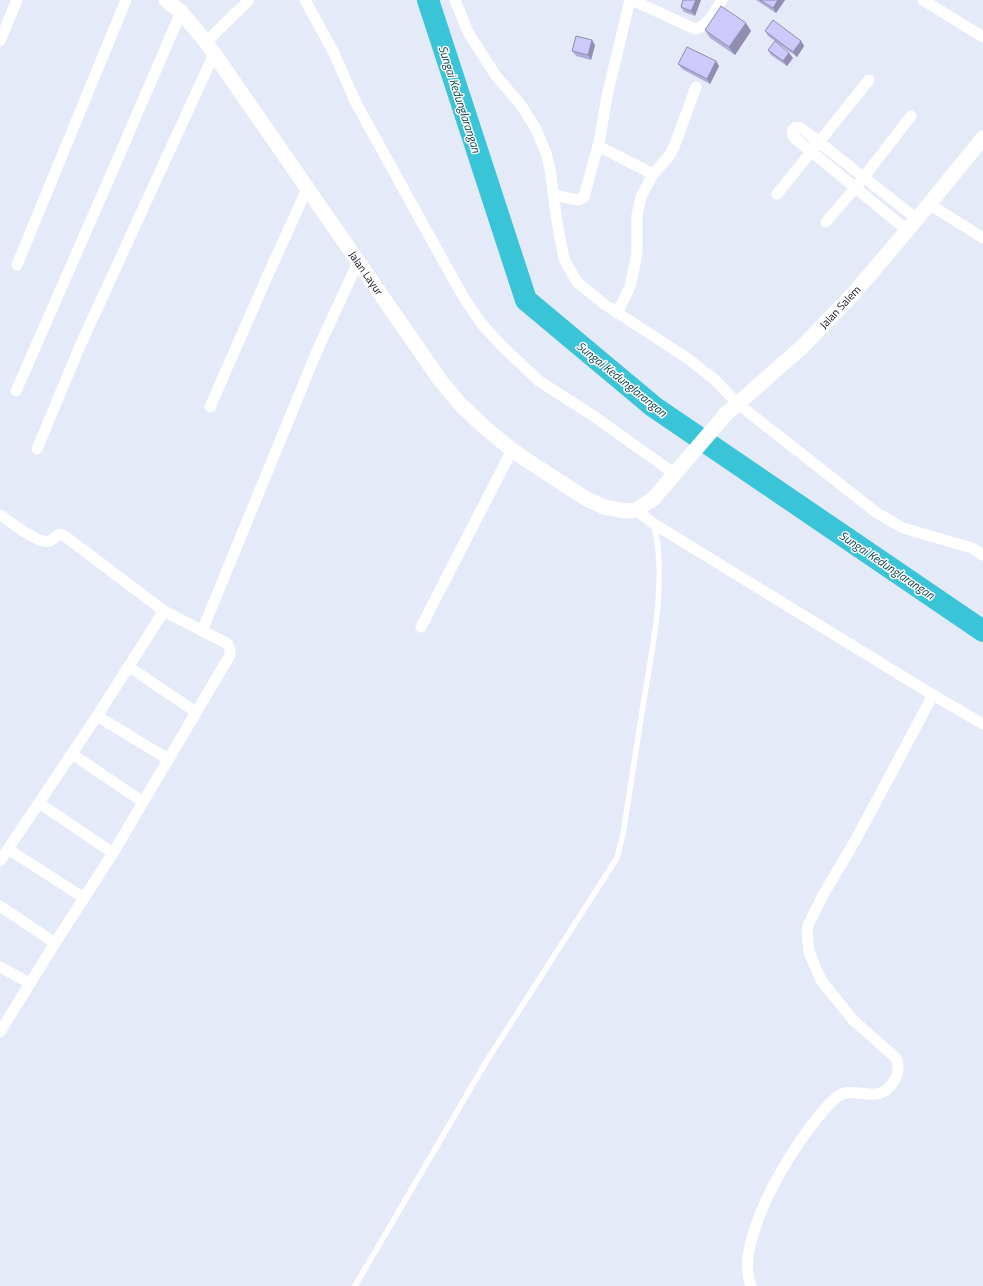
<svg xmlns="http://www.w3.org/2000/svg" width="983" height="1286" viewBox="0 0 983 1286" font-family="'Titillium Web',sans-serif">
<rect width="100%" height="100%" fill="#e5eaf9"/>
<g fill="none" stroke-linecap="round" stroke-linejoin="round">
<path stroke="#3ac4d7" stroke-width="22" d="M428 0 526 300 654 407 983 631"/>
<path stroke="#fff" stroke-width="5.5" d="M355 1286 486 1062 617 858 623 834C630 789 637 744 644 699 653 646 667 577 654 525"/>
<g stroke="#fff" stroke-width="11">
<path d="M305 0 334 53 356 103 436 248 464 298 481 323 500 344 539 381 592 415 675 474"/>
<path d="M455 0 468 32 496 76 521 105 536 129 546 153 550 169 557 222 564 259 577 282 604 304 687 358 714 379 738 404 877 513 903 528 972 548 983 555"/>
<path d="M632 0 695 29C707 27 716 10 722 0"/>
<path d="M923 0 983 37"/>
<path d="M0 41 17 0"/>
<path d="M206 42 249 0"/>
<path d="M598 146 653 174"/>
<path d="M777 194 869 80"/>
<path d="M554 195 578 200 584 197 600 138 607 96 630 0"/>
<path d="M929 204 983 238"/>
<path d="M826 222 856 187 911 116"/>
<path d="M907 230 797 140 793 136 792 132C794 127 796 127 801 128L917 219"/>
<path d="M17 265 126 0"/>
<path d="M617 313 630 287 634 268 637 254V215L641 197 653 174 669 156 674 147 696 87"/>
<path d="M16 391 103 193 181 12"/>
<path d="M210 407 266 279 307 189"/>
<path d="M37 449 80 346 214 54"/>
<path d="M636 510 654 524 933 695 983 724"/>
<path d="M0 515C10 521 38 545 50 541 53 539 56 536 60 534L66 537 164 611 97 716 0 861"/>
<path d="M421 627 512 450"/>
<path d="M202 631 317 351 358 262"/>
<path d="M129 667 196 712"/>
<path d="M97 716 168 759"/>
<path d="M72 754 143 802"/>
<path d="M39 803 113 853"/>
<path d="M8 849 84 898"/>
<path d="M0 906 55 943"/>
<path d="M0 967 30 983"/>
<path d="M0 1032 55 943 113 853 230 655V650L228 644 164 611"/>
<path d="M751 1286C731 1240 802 1127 837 1097 854 1083 878 1108 894 1081 899 1074 899 1065 896 1058L853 1020 821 980 809 952 807 933 808 925 824 893 855 841 933 695"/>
</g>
<path stroke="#fff" stroke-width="15" d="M166 0 181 12 206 42 440 380 460 404 483 426 512 450 531 463 585 498 604 507 626 511 636 510 653 499 726 414 802 347 854 293 917 219 983 138"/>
</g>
<g fill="#b0add8">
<path d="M683 0 695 16 684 12 681 7Z"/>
<path d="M756 0H785L776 13Z"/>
<path d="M705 30 751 31 735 55 710 38Z"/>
<path d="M765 31 801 41 804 46 797 57 768 36Z"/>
<path d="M595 45 591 60 576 56 572 51Z"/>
<path d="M768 50 789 53 793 58 787 66 771 55Z"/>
<path d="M678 64 719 66 710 84 682 69Z"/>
</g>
<g fill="#908db0">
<path d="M696 0H701L695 16 691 11Z"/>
<path d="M778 0H785L776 13 773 8Z"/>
<path d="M746 23 751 31 735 55 729 47Z"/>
<path d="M592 40 595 45 591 60 588 55Z"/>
<path d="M801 41 804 46 797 57 793 52Z"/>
<path d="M789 53 793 58 787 66 783 61Z"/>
<path d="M716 61 719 66 710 84 707 79Z"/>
</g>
<g fill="#cdc9fb" stroke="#908db0">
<path d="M683 0H696L691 11 681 7Z"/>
<path d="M760 0H778L773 8Z"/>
<path d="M721 6 746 23 729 47 705 30Z"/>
<path d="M773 20 801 41 793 52 765 31Z"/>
<path d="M576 36 592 40 588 55 572 51Z"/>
<path d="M775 41 789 53 783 61 768 50Z"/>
<path d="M687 47 716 61 707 79 678 64Z"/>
</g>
<g text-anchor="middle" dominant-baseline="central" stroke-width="3" stroke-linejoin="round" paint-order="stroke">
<g font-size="11" fill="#0d111d" stroke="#fff">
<text transform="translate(366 273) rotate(55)">Jalan Layur</text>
<text transform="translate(840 307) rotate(-47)">Jalan Salem</text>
</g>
<g font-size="12" font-style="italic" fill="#04434b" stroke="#fff">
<text transform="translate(460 99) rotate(72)">Sungai Kedunglarangan</text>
<text transform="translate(622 379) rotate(39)">Sungai Kedunglarangan</text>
<text transform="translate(887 565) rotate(34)">Sungai Kedunglarangan</text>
</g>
</g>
</svg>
